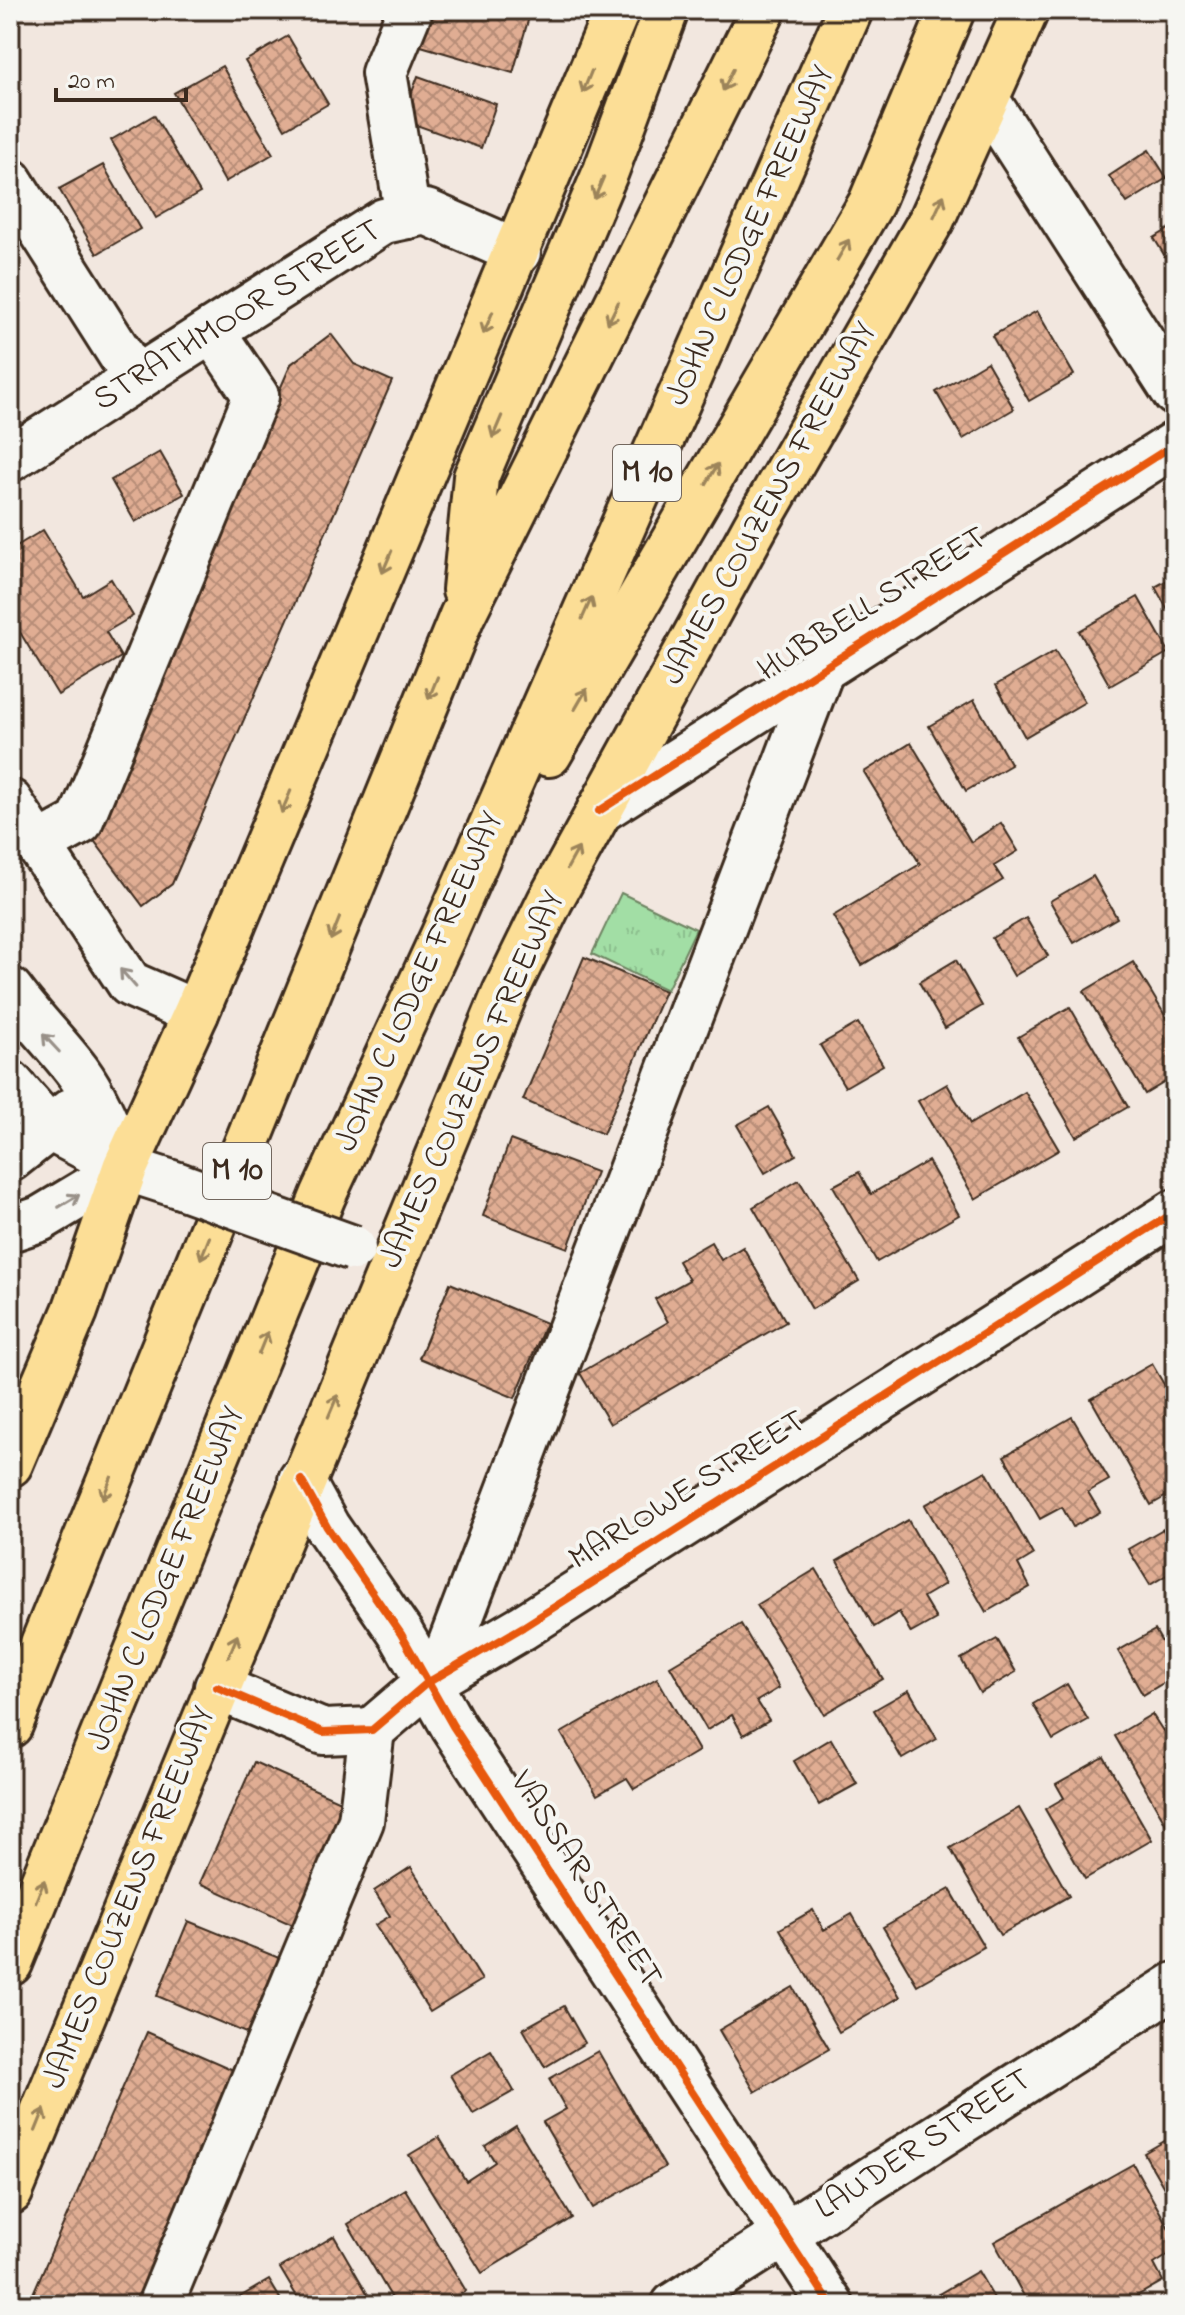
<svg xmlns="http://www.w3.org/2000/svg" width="1185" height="2315" viewBox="0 0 1185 2315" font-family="'Indie Flower',sans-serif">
<defs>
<pattern id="grass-tufts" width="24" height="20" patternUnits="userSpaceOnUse" patternTransform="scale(2)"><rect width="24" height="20" fill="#a2dea5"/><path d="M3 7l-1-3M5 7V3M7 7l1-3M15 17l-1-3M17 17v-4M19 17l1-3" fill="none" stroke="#8cbf8e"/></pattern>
<pattern id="building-cross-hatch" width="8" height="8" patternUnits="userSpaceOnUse" patternTransform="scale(2)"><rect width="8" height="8" fill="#e0ad93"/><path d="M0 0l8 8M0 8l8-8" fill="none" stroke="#b78d77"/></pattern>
</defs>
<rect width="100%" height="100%" fill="#f2e7df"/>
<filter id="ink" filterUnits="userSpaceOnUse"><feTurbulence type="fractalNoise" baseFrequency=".0125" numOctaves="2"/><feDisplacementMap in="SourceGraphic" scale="16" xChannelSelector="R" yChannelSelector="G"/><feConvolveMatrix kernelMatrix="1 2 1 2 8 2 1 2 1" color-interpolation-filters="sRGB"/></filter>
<g filter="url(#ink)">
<path fill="url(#grass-tufts)" stroke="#6e8462" stroke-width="2" d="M621 893 696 929 667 990 592 954Z"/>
<g fill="url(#building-cross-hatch)" stroke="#3b2a1e" stroke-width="2">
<path d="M431 10H531L513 73 421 46Z"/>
<path d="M288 36 328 104 285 129 245 61Z"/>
<path d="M222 66 273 154 225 182 174 93Z"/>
<path d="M418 76 496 104 481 148 402 120Z"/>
<path d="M154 115 200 193 156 218 111 140Z"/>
<path d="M1149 150 1167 178 1127 203 1109 176Z"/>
<path d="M103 165 140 229 97 254 59 189Z"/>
<path d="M1175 225V273L1154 238Z"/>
<path d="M10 226 19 242 10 248Z"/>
<path d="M1037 311 1074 375 1029 401 992 336Z"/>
<path d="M331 334 354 364 392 381 172 884 143 906 87 831 291 364Z"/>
<path d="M987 362 1014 409 963 439 936 392Z"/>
<path d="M160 452 184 494 135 522 111 480Z"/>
<path d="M43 530 83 596 111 579 133 616 106 632 121 657 58 695 10 616V550Z"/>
<path d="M1175 576V623L1155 587Z"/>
<path d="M1138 597 1169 652 1110 686 1079 631Z"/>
<path d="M1055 651 1085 702 1025 737 996 685Z"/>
<path d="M974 700 1011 765 966 791 929 726Z"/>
<path d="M911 743 971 842 1001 823 1018 851 994 866 1003 880 862 965 833 916 920 864 864 772Z"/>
<path d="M1093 876 1117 918 1074 943 1050 901Z"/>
<path d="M1026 918 1048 956 1014 976 992 938Z"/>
<path d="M584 957 665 991 603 1134 523 1100Z"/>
<path d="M956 960 982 1006 945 1028 919 982Z"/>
<path d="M1133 962 1175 1032V1076L1145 1094 1084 991Z"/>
<path d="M1070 1007 1128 1107 1076 1137 1018 1037Z"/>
<path d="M858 1023 883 1065 845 1087 820 1045Z"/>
<path d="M947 1084 970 1124 1025 1092 1059 1150 975 1199 918 1101Z"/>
<path d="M769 1107 796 1155 765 1173 737 1125Z"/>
<path d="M510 1140 596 1172 568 1248 483 1216Z"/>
<path d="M928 1161 959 1215 877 1262 833 1186 859 1172 871 1194Z"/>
<path d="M799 1180 859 1281 812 1309 753 1207Z"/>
<path d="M711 1242 721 1260 743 1247 786 1322 610 1424 580 1373 668 1322 655 1299 689 1280 678 1261Z"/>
<path d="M450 1283 546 1323 515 1398 419 1358Z"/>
<path d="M1152 1364 1175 1403V1491L1151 1505 1091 1399Z"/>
<path d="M1072 1417 1109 1480 1088 1492 1100 1512 1073 1527 1062 1507 1040 1519 1004 1456Z"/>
<path d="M986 1471 1033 1555 1018 1564 1030 1587 986 1612 925 1505Z"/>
<path d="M908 1520 945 1584 923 1597 936 1619 911 1633 899 1612 874 1627 837 1561Z"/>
<path d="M1163 1529 1175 1550V1570L1150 1585 1128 1549Z"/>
<path d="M816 1569 883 1679 824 1714 757 1605Z"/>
<path d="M741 1624 779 1688 757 1701 769 1720 743 1735 732 1715 707 1730 670 1666Z"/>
<path d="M1155 1630 1175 1665V1676L1143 1695 1118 1651Z"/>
<path d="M997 1639 1016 1672 980 1693 961 1659Z"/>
<path d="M657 1678 699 1751 634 1789 627 1778 597 1795 561 1733Z"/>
<path d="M1067 1684 1088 1720 1053 1740 1033 1704Z"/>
<path d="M909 1690 937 1739 902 1759 874 1710Z"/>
<path d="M1152 1714 1163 1731 1175 1724V1822L1167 1826 1115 1736Z"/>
<path d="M831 1739 857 1784 819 1805 794 1761Z"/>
<path d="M1104 1757 1152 1840 1085 1879 1045 1809 1064 1798 1056 1784Z"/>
<path d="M254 1762 351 1806 297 1927 200 1883Z"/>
<path d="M1019 1808 1069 1896 1000 1935 950 1848Z"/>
<path d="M411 1867 482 1980 430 2012 375 1925 390 1916 374 1891Z"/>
<path d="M950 1889 984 1947 917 1985 883 1927Z"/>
<path d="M813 1910 824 1930 852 1914 900 1997 839 2032 780 1929Z"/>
<path d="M188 1921 284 1960 253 2036 157 1996Z"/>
<path d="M793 1987 829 2049 755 2092 719 2030Z"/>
<path d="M564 2006 585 2043 545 2067 523 2029Z"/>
<path d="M147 2032 238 2072 136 2305H28Z"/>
<path d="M491 2051 514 2091 473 2114 450 2075Z"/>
<path d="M598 2051 665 2167 593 2208 543 2122 566 2109 549 2079Z"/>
<path d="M516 2126 572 2218 482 2273 409 2155 439 2137 466 2181 495 2162 485 2146Z"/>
<path d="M1175 2135V2207L1144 2153Z"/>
<path d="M1133 2164 1175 2239V2251L1154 2264 1163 2281 1121 2305H1029L994 2242Z"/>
<path d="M405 2189 466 2291 443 2305H396L348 2224Z"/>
<path d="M334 2236 374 2305H302L280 2268Z"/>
<path d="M978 2271 998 2305H920Z"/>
<path d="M269 2280 284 2305H226Z"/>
</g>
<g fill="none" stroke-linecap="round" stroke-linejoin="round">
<g stroke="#3b2a1e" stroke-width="50">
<g id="minor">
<path d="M988 102 1175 393"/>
<path d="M10 181 136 379"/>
<path d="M408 216 384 73 410 10"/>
<path d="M10 459 384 221 426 212 518 252"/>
<path d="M10 802 130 984 196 1013"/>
<path d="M599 811 1175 444"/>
<path d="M38 845 80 822 256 396 212 331"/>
<path d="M10 990C31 1019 57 1044 78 1072 99 1101 111 1136 125 1168"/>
<path d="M10 1083 49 1128 125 1168 178 1185"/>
<path d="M10 1159 71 1111"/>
<path d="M10 1229 40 1219 125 1168"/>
<path d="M301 1480 327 1527 401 1634 453 1726 831 2305"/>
<path d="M438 1677 823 666"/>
<path d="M217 1687 323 1732 372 1730 427 1683 523 1627 1175 1212"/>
<path d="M160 2305 361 1821 372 1730"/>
<path d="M674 2305 1175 1985"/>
</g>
</g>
<g stroke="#3b2a1e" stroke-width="50">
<g id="major">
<path d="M10 1464 75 1311 125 1168 196 1013 617 10"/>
<path d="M10 2192 505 993 550 901 755 527 932 219 1026 10"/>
</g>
</g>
<g stroke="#3b2a1e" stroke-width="50">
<g id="highway">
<path d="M465 590 476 477 606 171 666 10"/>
<path d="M549 754 871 203 952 10"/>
<path d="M10 1725 462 616 763 10"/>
<path d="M10 1963 323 1196 443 936 850 10"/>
</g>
</g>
<use href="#minor" stroke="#f6f6f2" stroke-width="44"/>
<use href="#major" stroke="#fcde96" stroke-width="44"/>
<use href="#highway" stroke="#fcde96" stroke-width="44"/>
<g stroke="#3b2a1e" stroke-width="50" stroke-linecap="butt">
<path id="minor-bridge" d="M178 1185 353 1248"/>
</g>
<use href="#minor-bridge" stroke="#f6f6f2" stroke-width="44"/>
<g stroke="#f6f6f2" stroke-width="13">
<g id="cycleway">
<path d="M599 811 1175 444"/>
<path d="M301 1480 327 1527 401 1634 453 1726 831 2305"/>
<path d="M217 1687 323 1732 372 1730 427 1683 523 1627 1175 1212"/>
</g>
</g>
<use href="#cycleway" stroke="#e8590c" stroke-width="8"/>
</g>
<defs><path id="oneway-shaft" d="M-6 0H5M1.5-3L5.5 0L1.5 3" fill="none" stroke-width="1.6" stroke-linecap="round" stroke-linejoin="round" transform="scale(2)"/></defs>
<g stroke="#9c845a">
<use href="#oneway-shaft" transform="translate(728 80) rotate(116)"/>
<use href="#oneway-shaft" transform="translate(587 82) rotate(112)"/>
<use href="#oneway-shaft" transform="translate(599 188) rotate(113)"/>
<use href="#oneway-shaft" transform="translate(939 206) rotate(-65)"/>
<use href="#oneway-shaft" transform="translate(843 250) rotate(-60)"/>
<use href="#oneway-shaft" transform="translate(613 313) rotate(116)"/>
<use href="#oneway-shaft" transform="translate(488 323) rotate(113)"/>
<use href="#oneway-shaft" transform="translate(497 427) rotate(113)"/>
<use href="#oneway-shaft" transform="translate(712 474) rotate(-60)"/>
<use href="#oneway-shaft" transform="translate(387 562) rotate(113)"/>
<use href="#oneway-shaft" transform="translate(587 608) rotate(-66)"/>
<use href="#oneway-shaft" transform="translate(433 688) rotate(112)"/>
<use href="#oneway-shaft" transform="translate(581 699) rotate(-60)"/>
<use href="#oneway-shaft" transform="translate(286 802) rotate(113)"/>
<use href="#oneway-shaft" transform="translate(573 858) rotate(-61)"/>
<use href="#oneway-shaft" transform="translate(335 929) rotate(112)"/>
<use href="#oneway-shaft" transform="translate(205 1248) rotate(112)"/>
<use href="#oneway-shaft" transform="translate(263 1343) rotate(-68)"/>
<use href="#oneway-shaft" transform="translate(333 1406) rotate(-67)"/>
<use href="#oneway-shaft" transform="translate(107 1488) rotate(112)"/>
<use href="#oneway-shaft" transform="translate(233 1646) rotate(-68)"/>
<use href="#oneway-shaft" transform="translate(40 1891) rotate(-68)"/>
<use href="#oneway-shaft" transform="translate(40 2120) rotate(-68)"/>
</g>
<g stroke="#989088">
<use href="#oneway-shaft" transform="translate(128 978) rotate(-131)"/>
<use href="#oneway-shaft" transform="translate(51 1043) rotate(-133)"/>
<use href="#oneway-shaft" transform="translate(69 1201) rotate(-31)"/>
</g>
</g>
<g text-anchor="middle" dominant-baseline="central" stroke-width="8" stroke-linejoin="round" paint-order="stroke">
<g fill="#f6f6f2" stroke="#73675e" stroke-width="2">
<rect x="613" y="445" width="68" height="56" rx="6"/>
<rect x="203" y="1143" width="68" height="56" rx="6"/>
</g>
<g font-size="32" font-weight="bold" fill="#3b2a1e">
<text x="647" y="473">M 10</text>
<text x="237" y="1171">M 10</text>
</g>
<g font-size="34" fill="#3b2a1e" stroke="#f6f6f2">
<text transform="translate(751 236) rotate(-66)">JOHN C LODGE FREEWAY</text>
<text transform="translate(238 316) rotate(-32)">STRATHMOOR STREET</text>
<text transform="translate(770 504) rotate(-61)">JAMES COUZENS FREEWAY</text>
<text transform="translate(873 605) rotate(-32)">HUBBELL STREET</text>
<text transform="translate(420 982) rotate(-66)">JOHN C LODGE FREEWAY</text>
<text transform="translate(473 1080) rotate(-66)">JAMES COUZENS FREEWAY</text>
<text transform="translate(688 1491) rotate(-32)">MARLOWE STREET</text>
<text transform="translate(167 1579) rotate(-68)">JOHN C LODGE FREEWAY</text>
<text transform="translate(585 1880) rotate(57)">VASSAR STREET</text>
<text transform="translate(130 1898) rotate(-68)">JAMES COUZENS FREEWAY</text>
<text transform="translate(924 2145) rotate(-33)">LAUDER STREET</text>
</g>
</g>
<rect width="1185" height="2315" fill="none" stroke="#f6f6f2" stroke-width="40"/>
<rect x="20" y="20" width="1145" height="2275" fill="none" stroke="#3b2a1e" stroke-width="3" filter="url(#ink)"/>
<path d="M56 88v12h130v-12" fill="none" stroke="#3b2a1e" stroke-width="4"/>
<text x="68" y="88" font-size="24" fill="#3b2a1e" stroke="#f6f6f2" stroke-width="6" paint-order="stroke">20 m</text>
</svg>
